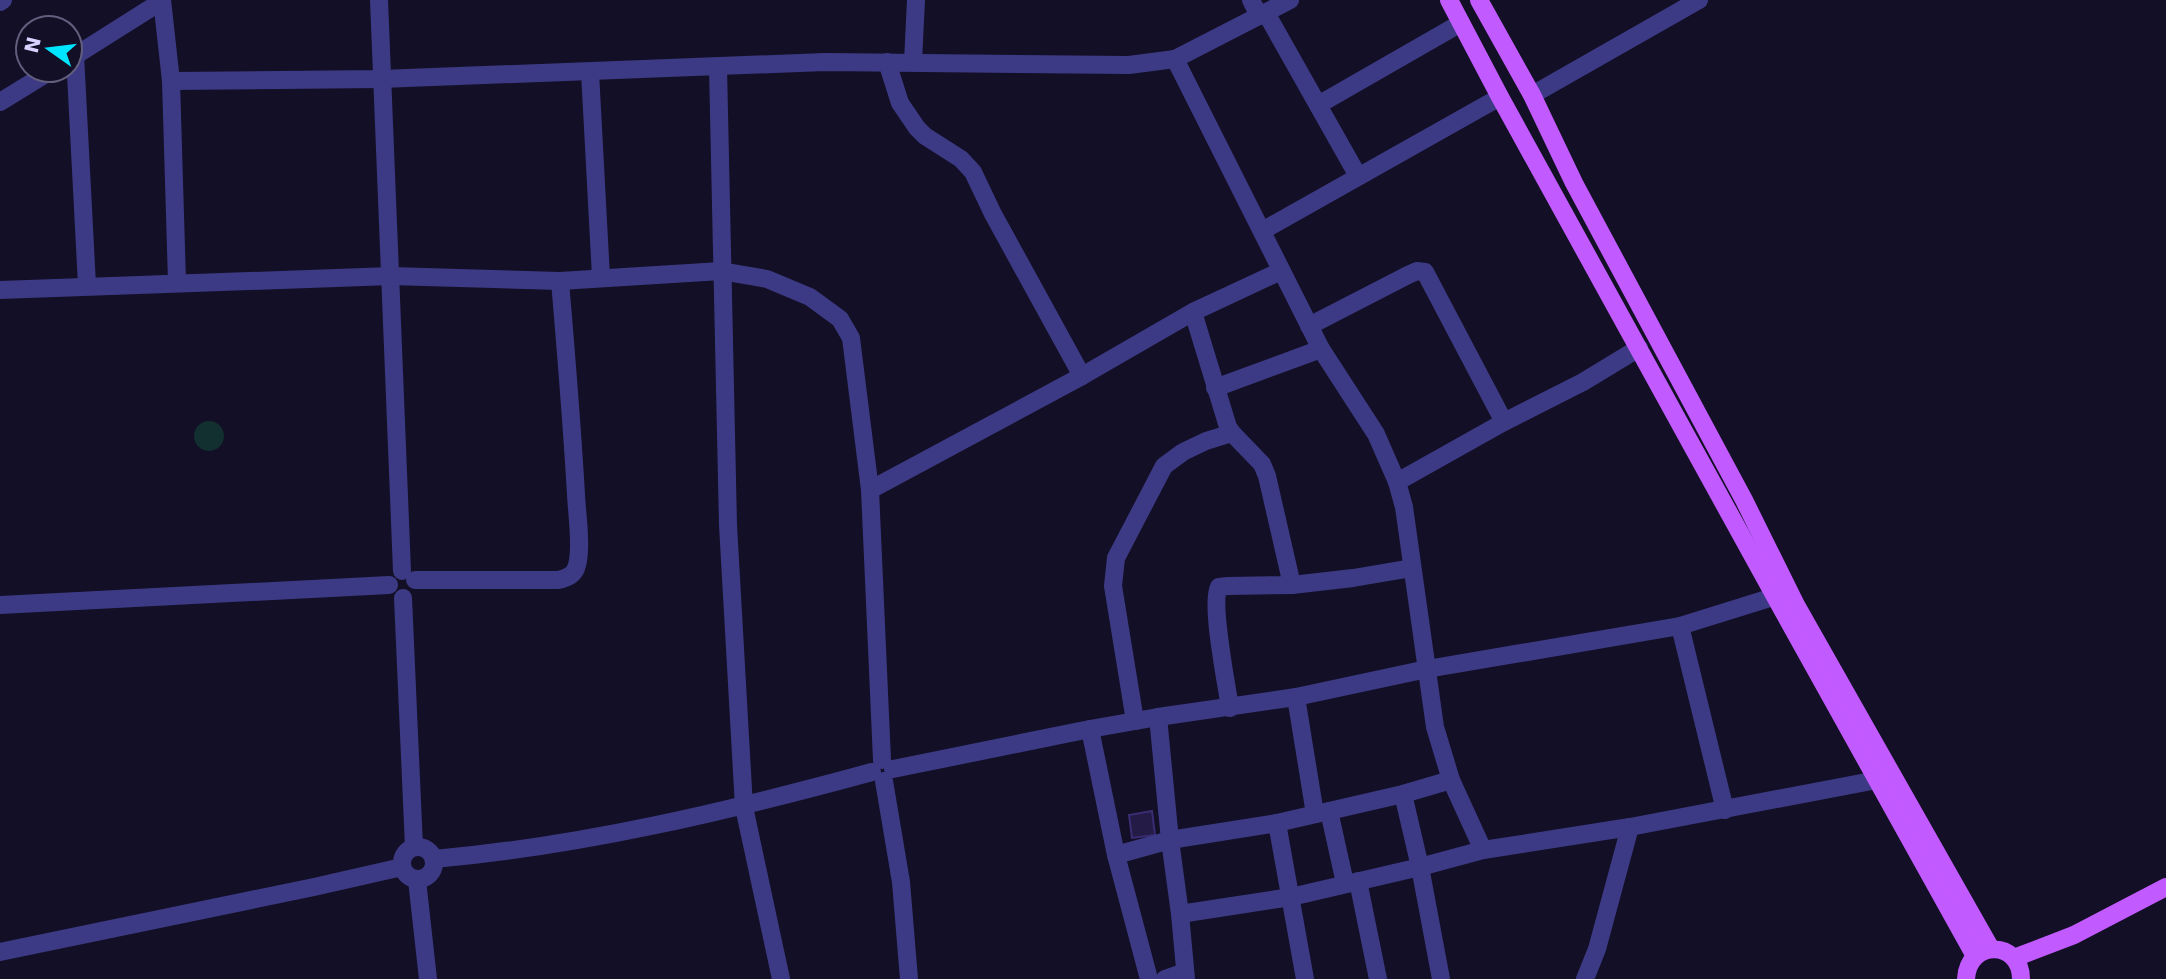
<svg xmlns="http://www.w3.org/2000/svg" width="2166" height="979" viewBox="0 0 2166 979" font-family="'DejaVu Sans',sans-serif">
<rect width="100%" height="100%" fill="#130f26"/>
<circle fill="#12302f" cx="209" cy="436" r="15"/>
<path fill="#241b47" stroke="#3b2d73" stroke-width="2" d="M1152 811 1155 835 1132 838 1129 815Z"/>
<g fill="none" stroke-linecap="round" stroke-linejoin="round">
<g stroke="#3d3a85" stroke-width="18">
<path d="M162 0 171 81 177 282"/>
<path d="M379 0 402 571"/>
<path d="M1251 0 1259 16"/>
<path d="M0 2 3 0"/>
<path d="M1266 13 1358 176"/>
<path d="M75 55 87 285"/>
<path d="M70 59 162 1"/>
<path d="M1175 59 1321 349 1376 434 1397 482 1404 507 1435 727 1451 780 1483 850"/>
<path d="M887 62 900 103 917 128 925 136 961 159 973 172 993 214 1082 376"/>
<path d="M913 62 916 0"/>
<path d="M718 67 728 525 744 807 781 979"/>
<path d="M590 72 601 277"/>
<path d="M171 81 381 79 825 62 1129 65 1175 59 1290 0"/>
<path d="M1532 95 1699 0"/>
<path d="M0 102 52 70"/>
<path d="M1318 105 1461 23"/>
<path d="M1262 231 1500 97"/>
<path d="M0 290 391 276 560 281 721 271 767 279 810 297 840 319 851 338 870 490"/>
<path d="M1193 312 1228 427 1232 433 1262 464 1267 476 1292 585"/>
<path d="M1309 326 1408 275 1417 271 1425 272 1504 422"/>
<path d="M1215 388 1321 349"/>
<path d="M1397 482 1504 422 1583 382 1639 348"/>
<path d="M415 580H558C567 578 575 575 577 565 582 548 577 514 576 495 572 424 566 352 560 281"/>
<path d="M403 598 414 847"/>
<path d="M0 605 389 585"/>
<path d="M1680 626 1725 810"/>
<path d="M1296 697 1315 814"/>
<path d="M1230 708C1227 686 1210 603 1219 587L1228 586 1292 585 1353 578 1412 568"/>
<path d="M1158 717 1170 840 1180 914 1186 979"/>
<path d="M1135 721 1113 586 1116 558 1164 466 1183 452 1206 441 1232 433"/>
<path d="M1090 729 1116 855 1149 979"/>
<path d="M882 760 870 490 1082 376 1193 312 1281 271"/>
<path d="M893 769 1090 729 1158 717 1296 697 1427 669 1680 626 1789 592"/>
<path d="M884 781 901 882 909 979"/>
<path d="M1403 794 1420 867 1441 979"/>
<path d="M1329 811 1345 883"/>
<path d="M1277 823 1305 979"/>
<circle cx="418" cy="863" r="16"/>
<path d="M1116 855 1170 840 1277 823 1403 794 1451 780"/>
<path d="M434 859C582 846 729 811 872 772"/>
<path d="M417 880 428 979"/>
<path d="M1358 881 1378 979"/>
<path d="M1180 914 1291 897 1420 867 1483 850 1630 827 1877 780"/>
<path d="M0 952 314 887 402 867"/>
<path d="M1165 979 1185 972"/>
<path d="M1585 979 1597 949 1630 827"/>
</g>
<g stroke="#c25bff" stroke-width="18">
<path d="M1449 0 1500 97 1783 611 1975 956"/>
<path d="M1479 0 1532 95 1574 183 1744 500 1796 605 1991 949"/>
<path d="M2014 958 2074 935 2166 887"/>
<path d="M1966 979C1968 939 2021 940 2021 979"/>
</g>
</g>
<g transform="translate(49 49) rotate(284)"><circle r="33" fill="#130f26" stroke="#625e7d" stroke-width="2"/>
<path d="M0-5L12 26L0 18L-12 26Z" fill="#00e5ff"/>
<text y="-10" font-size="19" font-weight="bold" text-anchor="middle" fill="#d9d4ff">N</text>
</g>
</svg>
